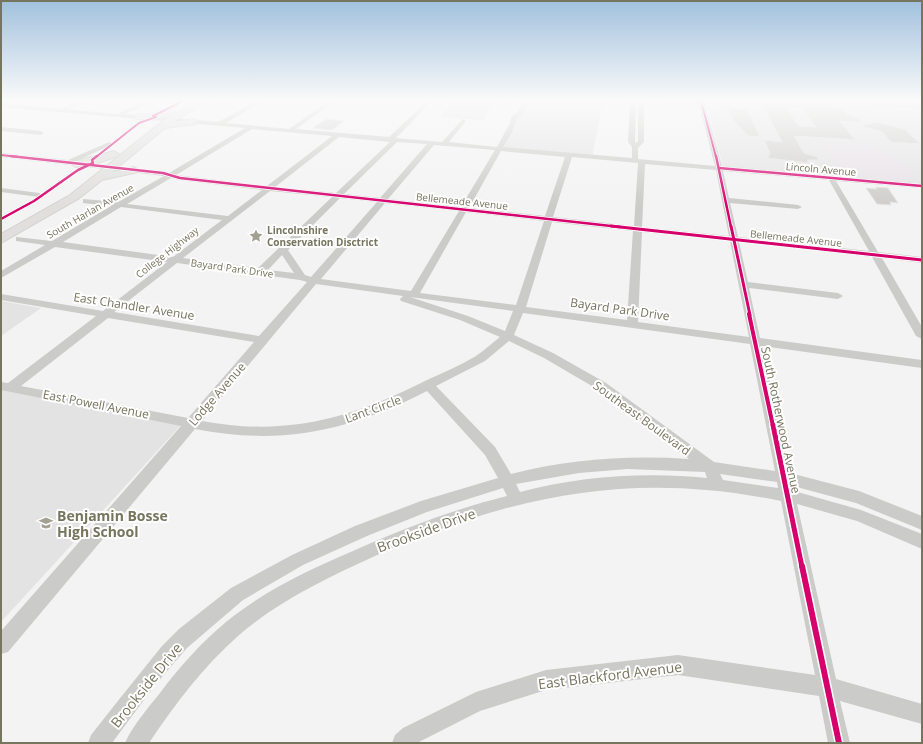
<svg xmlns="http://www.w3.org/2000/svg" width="923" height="744" viewBox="0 0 923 744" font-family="'Open Sans',sans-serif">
<rect width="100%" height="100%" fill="#f4f3f4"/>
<g fill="#e4e3e3">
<path d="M526 101H603L592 157 499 149Z"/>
<path d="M671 101H922V184L723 167 708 110 671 107Z"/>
<path d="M1 301 41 308 1 336Z"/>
<path d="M1 389 181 425 1 622Z"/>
</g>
<g fill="#e7e1e6">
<path d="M454 101H496L483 120 440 117Z"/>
<path d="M563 101H591L590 107 561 105Z"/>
<path d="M831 144C869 140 888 147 913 175L902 181 858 177 838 167 826 148Z"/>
</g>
<g fill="#cfcecc" stroke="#e4e3e4" fill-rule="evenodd">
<path d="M723 101H730L733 108 747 109 760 137 748 136 733 120Z"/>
<path d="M760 101 826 103 835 107H843L847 114 855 116 863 123 840 121 855 140 794 136 804 153 818 157V160H807L810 163 768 158 770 153 764 140 782 142ZM787 108 803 109 816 127 798 126Z"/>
<path d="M326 119 344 121 334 129 329 130 313 128Z"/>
<path d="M877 122 905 129 920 144 891 142 882 132 860 126Z"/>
<path d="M876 187 888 188 898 203 890 202 891 205 877 204 866 188 877 189Z"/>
</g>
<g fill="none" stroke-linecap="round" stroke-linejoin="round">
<g stroke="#d1d1d0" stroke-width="2">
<g id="highway">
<path d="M198 101H208L173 122 193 119 196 120V124L165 128 112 172 134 167 139 170 138 172 102 180 78 199 1 243V234L70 195 164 120Z"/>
<path d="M171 110 175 112 174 114C164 117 143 124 134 117L138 114H157Z"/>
<path d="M114 151 119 154 117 156 101 162 76 167 71 164 72 162Z"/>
</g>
</g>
<g fill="#cbcbc9" fill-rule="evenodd">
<path d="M79 101H86L67 109 117 114 145 101H152L125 114 218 122 257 101H263L226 123 289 129 329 101H335L296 129 389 137 427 101H432L396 138 442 142 463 119 466 121 449 142 497 147 510 123 511 117 518 112 523 101H529L522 114 517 118 511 134 503 147 632 158V147L628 142 630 101H636L635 143 638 141V101H644V142L638 148V159L715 166 698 101H704L722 166 922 184V188L836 181 878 252 922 257V263L882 258 922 327V339L916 336 872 257 739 242 748 282 838 293 843 296 838 299 749 288 760 338 922 360V368L762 346 790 473 859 491 922 516V530L856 503 793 486 794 491 861 510 922 534V549L857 521 797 504 836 679 922 704V724L840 701 850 743H828L819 696 678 675 546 690 480 711 417 743H392L395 735 403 728 476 692 546 670 678 655 815 675 781 501C632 470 512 495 375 556 327 578 278 601 238 636 203 667 175 704 149 743H125C133 725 148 708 160 693 179 667 201 643 226 622 264 591 308 570 353 551 402 529 454 509 507 496L503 488 427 512 367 536 303 565 243 600 187 648 155 685 112 743H88L91 735 121 697 162 646 179 629 231 588 292 555 355 526 421 501 498 478 485 455 427 391C350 431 281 446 195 429L8 652 1 654V631L181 426 1 390V382L8 383 96 316 1 300V294L103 311 167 262 55 247 1 278V271L45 245 16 241V237L52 241 111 206 83 203V199L118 202 164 176 1 157V153L68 160 109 142 111 143V145L77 161 169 173 245 128 1 107V103L61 109ZM252 129 332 136 267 186 176 175ZM339 137 390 142 336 193 275 187ZM397 142 427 144 380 198 344 194ZM434 145 495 150 461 207 388 199ZM501 151 565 157 545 216 469 208ZM572 157 638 163 634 226 553 217ZM645 164 716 170 729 236 642 227ZM723 171 829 180 869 251 738 237 730 203 798 209 802 207 798 205 729 198ZM171 178 180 180 262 190 228 216 127 204ZM270 191 332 197 258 268 183 258ZM340 198 377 202 311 277 305 275 288 250ZM385 203 459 211 411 291 321 279ZM121 207 222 220 173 257 63 242ZM466 212 544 221 516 305 420 293ZM552 222 633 231 627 320 526 307ZM642 232 730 241 749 337 638 322ZM282 255 294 273 268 270ZM177 263 300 280 307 282 259 336 114 312ZM316 284 403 296 400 299 401 301 460 320 500 337C492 343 485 350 476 356 461 365 444 372 427 380 352 418 287 437 202 421ZM410 297 513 311 505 331 468 316ZM523 313 750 344 775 471 714 462 606 383 553 353 514 335ZM108 318 254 342 188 418 21 386ZM509 341 544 358 597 389 689 459C629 455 569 459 511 474L495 447 436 386 485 361ZM628 469 705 472 707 478C645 472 581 476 520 492L516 484 579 473ZM720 474 777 482 778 488 723 480Z"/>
<path d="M225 101H230L225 106H221Z"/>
<path d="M826 101 922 105V109L828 103Z"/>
<path d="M1 127 41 131 44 133 41 135 1 131Z"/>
<path d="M1 188 39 193 43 195 39 197 1 192Z"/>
</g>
<use href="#highway" fill="#e0dfde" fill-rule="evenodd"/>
<g stroke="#fff" stroke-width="3">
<g id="cycleway-far5">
<path d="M701 101 716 157"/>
<path d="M1 155 19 157"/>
<path d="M96 157 139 123 156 117 153 116 183 101"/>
</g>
</g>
<g stroke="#fff" stroke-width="4">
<g id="cycleway-far4">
<path d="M10 156 163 173 180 178 620 227"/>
<path d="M716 156 731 227"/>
<path d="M719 168 922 186"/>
<path d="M1 219 34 201 78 170 93 163 92 160 97 156"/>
</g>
</g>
<g stroke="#fff" stroke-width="5">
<g id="cycleway-far3">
<path d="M611 226 922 260"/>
<path d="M731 226 750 315"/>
</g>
</g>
<g stroke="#fff" stroke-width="6">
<path id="cycleway-far2" d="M749 314 773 426"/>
</g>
<g stroke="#fff" stroke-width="8">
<path id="cycleway-far1" d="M773 425 802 567"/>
</g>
<g stroke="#fff" stroke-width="9">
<path id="cycleway" d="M802 566 839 743"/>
</g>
<use href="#cycleway-far5" stroke="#d6006c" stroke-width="2"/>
<use href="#cycleway-far4" stroke="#d6006c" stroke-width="2.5"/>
<use href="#cycleway-far3" stroke="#d6006c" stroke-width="3"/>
<use href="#cycleway-far2" stroke="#d6006c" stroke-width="4"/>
<use href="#cycleway-far1" stroke="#d6006c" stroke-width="5"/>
<use href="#cycleway" stroke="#d6006c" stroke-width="6"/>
</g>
<linearGradient id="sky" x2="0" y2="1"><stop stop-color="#a1c1dd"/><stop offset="0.49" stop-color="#fafafa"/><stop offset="1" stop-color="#fafafa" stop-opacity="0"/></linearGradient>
<rect width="923" height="205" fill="url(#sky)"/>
<defs>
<g id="sight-bare" transform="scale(1.08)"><path d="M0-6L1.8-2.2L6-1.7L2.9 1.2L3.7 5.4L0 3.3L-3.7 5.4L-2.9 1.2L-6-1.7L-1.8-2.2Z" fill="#a2a192" stroke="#fff" stroke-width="2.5" paint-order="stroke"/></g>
<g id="school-bare" transform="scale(1.08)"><path d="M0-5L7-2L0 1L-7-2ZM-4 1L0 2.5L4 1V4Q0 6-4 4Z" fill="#a2a192" stroke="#fff" stroke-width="2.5" paint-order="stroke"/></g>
</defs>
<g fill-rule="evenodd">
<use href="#sight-bare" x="256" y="236"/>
<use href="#school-bare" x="46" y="523"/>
</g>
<g text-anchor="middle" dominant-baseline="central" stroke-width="4" stroke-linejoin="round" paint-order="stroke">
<g font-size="10" fill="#76755e" stroke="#fff">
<text transform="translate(821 169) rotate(5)">Lincoln Avenue</text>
<text transform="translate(462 201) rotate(6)">Bellemeade Avenue</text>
<text transform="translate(90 211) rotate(-30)">South Harlan Avenue</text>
<text transform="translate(796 238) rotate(6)">Bellemeade Avenue</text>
<text transform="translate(167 252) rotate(-38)">College Highway</text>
<text transform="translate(232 268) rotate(8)">Bayard Park Drive</text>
</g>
<g font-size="10" font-weight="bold" fill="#76755e" stroke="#fff" text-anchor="start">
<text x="267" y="230">Lincolnshire<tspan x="267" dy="12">Conservation Disctrict</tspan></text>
</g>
<g font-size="12" fill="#76755e" stroke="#fff">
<text transform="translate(134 306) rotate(9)">East Chandler Avenue</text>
<text transform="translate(620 309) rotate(8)">Bayard Park Drive</text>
<text transform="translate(217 394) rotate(-49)">Lodge Avenue</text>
<text transform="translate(96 404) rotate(11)">East Powell Avenue</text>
<text transform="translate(373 409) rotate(-20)">Lant Circle</text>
<text transform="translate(642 418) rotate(36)">Southeast Boulevard</text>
<text transform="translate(781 420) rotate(78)">South Rotherwood Avenue</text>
</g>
<g font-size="14" font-weight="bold" fill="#76755e" stroke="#fff" text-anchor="start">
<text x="57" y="515">Benjamin Bosse<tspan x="57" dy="16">High School</tspan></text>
</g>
<g font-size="14" fill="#76755e" stroke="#fff">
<text transform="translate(426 530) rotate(-20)">Brookside Drive</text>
<text transform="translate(610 675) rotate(-7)">East Blackford Avenue</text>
<text transform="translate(146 685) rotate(-51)">Brookside Drive</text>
</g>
</g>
<rect width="923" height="744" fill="none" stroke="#76755e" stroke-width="4"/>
</svg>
